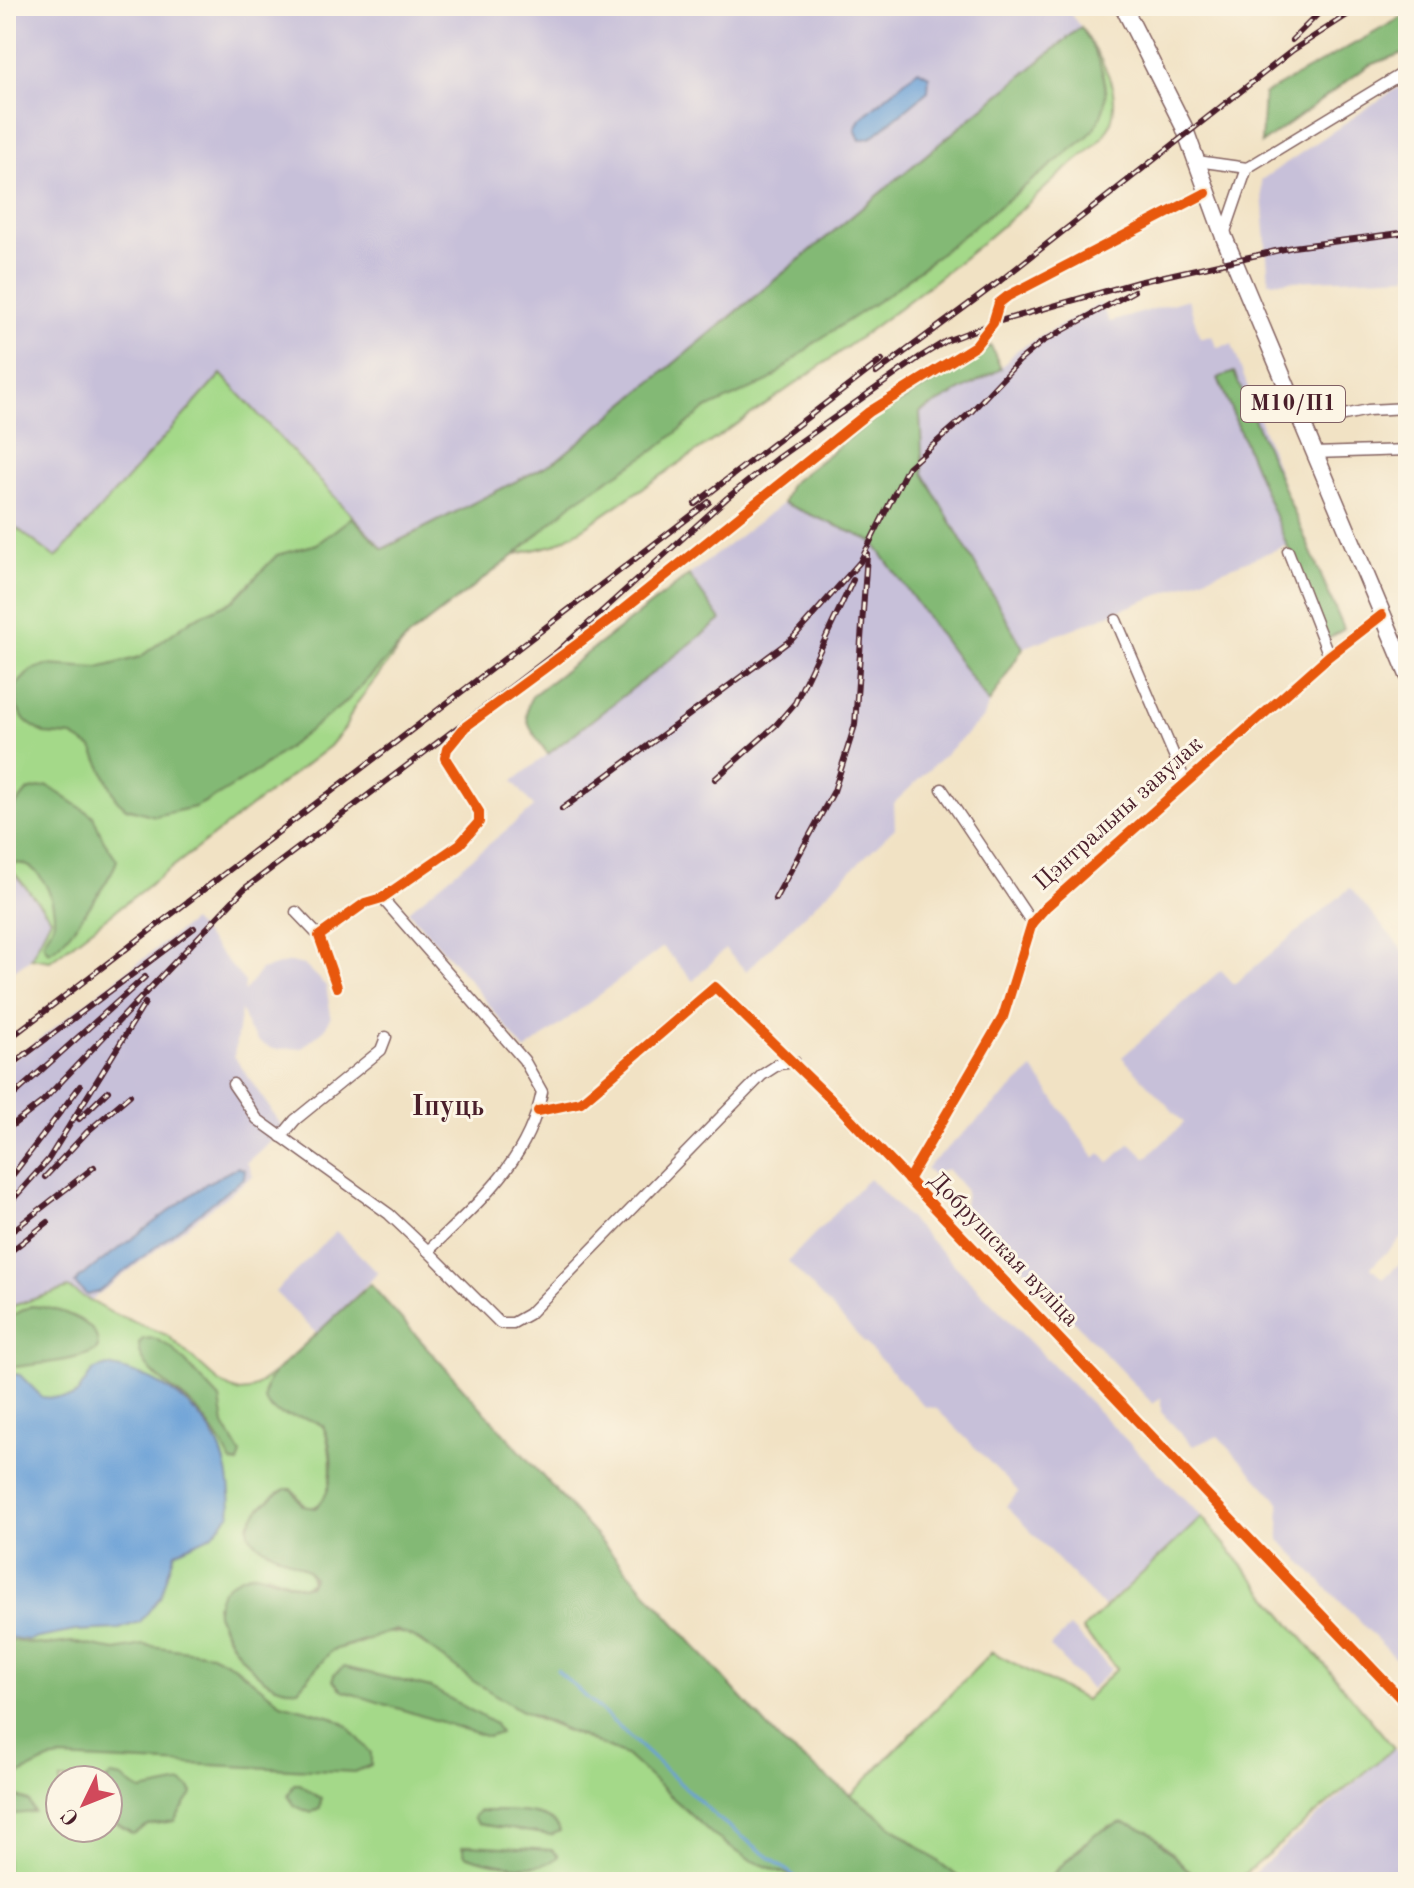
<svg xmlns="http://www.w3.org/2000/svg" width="1414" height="1888" viewBox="0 0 1414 1888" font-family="'Old Standard TT',serif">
<rect width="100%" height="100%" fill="#fcf5e5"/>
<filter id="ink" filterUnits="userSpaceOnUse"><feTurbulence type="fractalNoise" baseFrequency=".0125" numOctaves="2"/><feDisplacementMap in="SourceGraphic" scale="16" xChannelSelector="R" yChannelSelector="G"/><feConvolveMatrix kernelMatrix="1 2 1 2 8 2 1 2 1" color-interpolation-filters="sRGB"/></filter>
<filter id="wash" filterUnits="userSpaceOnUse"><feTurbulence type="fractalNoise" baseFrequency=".006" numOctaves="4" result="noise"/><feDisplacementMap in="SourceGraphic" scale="32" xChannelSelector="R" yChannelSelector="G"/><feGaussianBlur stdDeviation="1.8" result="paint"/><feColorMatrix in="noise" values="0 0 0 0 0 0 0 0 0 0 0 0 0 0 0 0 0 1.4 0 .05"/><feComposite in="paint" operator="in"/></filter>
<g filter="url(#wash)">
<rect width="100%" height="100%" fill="#f1e2c4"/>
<g fill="#c7c0d9">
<path d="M6 6H1064L1081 27 556 461 383 549 221 374 56 558 6 520V161L11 155 6 150Z"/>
<path d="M1397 88H1408V276L1269 282 1261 180Z"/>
<path d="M1188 299 1200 338 1212 336 1217 347 1232 344 1303 539 1023 648 923 473 920 412 1000 369 1017 350 1100 304 1110 322Z"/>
<path d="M783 503 872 540 989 703 984 717 894 803 895 828 746 971 725 949 693 981 663 947 525 1051 467 977 408 911 534 807 513 781 721 620 689 575Z"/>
<path d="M10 869 51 918 31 958 6 976V872Z"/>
<path d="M1350 888 1408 956V1232L1371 1267 1383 1279 1408 1256V1671L1280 1540 1279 1502 1218 1436 1193 1446 1161 1412V1397L1153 1404 964 1206 966 1191 947 1169 932 1175 926 1168 1033 1069 1095 1158 1100 1153 1109 1163 1130 1143 1146 1158 1184 1123 1122 1057 1221 970 1234 984Z"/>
<path d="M192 921 245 982 244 992 261 970 290 962 304 965 326 986 331 1015 325 1029 302 1048 273 1049 259 1042 248 1029 241 1009 234 1056 284 1129 247 1162 253 1176 91 1300 68 1288 6 1308V1065Z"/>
<path d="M869 1178 1202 1517 1104 1607 1006 1506 1019 1492 937 1409 924 1406 788 1261Z"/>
<path d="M336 1231 378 1273 317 1334 275 1292Z"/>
<path d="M1070 1627 1111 1669 1091 1689 1050 1647Z"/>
<path d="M1394 1748 1408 1763V1882H1244Z"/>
</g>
<g fill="#a4d989" stroke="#777c5a" stroke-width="2" fill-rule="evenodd">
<path d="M1081 27C1098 54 1123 88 1111 122 1101 147 1075 160 1056 178 912 311 744 419 582 529L554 545 516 554 408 637 354 707 345 728 330 746 50 961 31 958 51 918 11 869 6 872V520L56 558 221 374 383 549 556 461Z"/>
<path d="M68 1288 112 1313 167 1335 219 1382 239 1392 249 1391 275 1372 264 1392 323 1426C332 1445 340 1509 306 1508L295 1492 285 1489 260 1508 248 1525 308 1569 312 1582 302 1587 267 1574 216 1605C218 1631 241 1658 260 1675L308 1679 317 1663 332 1650 362 1642 385 1631 408 1634 535 1718 626 1755 732 1849 806 1882H6V1308ZM60 1780H108V1828H60Z"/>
<path d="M1202 1517 1394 1748 1235 1882H1200L1161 1842 1109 1826 1084 1843 1045 1882H965L851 1795 992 1652 1085 1700 1117 1668 1082 1630Z"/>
</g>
<g fill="#83b975" stroke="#666c50" stroke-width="2">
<path d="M1408 14V51L1368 66 1261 144 1264 94Z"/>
<path d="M1081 27C1103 62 1120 103 1087 137L890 293 814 343 770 380 704 410 659 447 574 502 516 554 408 637 347 701 259 770 217 796 195 807 155 816 126 808 117 800 92 748 72 736 45 734 25 721 17 708 16 686 31 670 46 665 98 668 140 657 192 619 233 601 277 555 317 544 352 517 383 549 556 461Z"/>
<path d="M991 346 1001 369 920 412 923 473 1023 648 989 703 872 541 783 503 790 484 877 417Z"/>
<path d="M1234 372 1344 629 1326 640 1218 378Z"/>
<path d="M689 575 721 620 548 754C534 734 517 718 533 695Z"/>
<path d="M48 786 93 816 103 839 117 860C113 877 62 949 48 952L43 943C46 937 54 927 54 920 55 894 37 855 6 865V817L27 791Z"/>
<path d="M370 1284 782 1743 965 1882H806L748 1859 713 1835 626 1755 520 1710 473 1681 419 1640 396 1630 332 1650 298 1689C260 1694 229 1643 217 1614 215 1590 234 1576 256 1573L302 1587 310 1585 313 1578C303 1556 232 1550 252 1519 260 1506 272 1496 285 1489H292L303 1506 315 1508C337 1491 334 1448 323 1426 304 1411 277 1425 264 1399L266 1385 275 1372Z"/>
<path d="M31 1306C53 1307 100 1319 98 1348 87 1361 25 1365 6 1368V1319Z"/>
<path d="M154 1338 172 1348 220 1399 224 1425 241 1454 238 1464 231 1462C222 1442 210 1426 196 1409 179 1391 137 1371 139 1343L143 1339Z"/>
<path d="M6 1640 47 1645 71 1642 115 1650 143 1645 211 1654 233 1665 281 1703 332 1717 348 1726 371 1753V1765L355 1772 60 1758 49 1760 6 1781Z"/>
<path d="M344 1667 431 1688 495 1724 500 1733 488 1737 343 1691 333 1680 334 1674Z"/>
<path d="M111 1776 122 1778 141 1791 182 1783 191 1789 192 1794 174 1821 148 1825 133 1834 108 1818V1780H105Z"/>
<path d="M294 1784H300L321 1799 320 1808 311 1813 295 1806 288 1796Z"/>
<path d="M6 1793 29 1801 34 1812 6 1815Z"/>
<path d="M479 1811C499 1811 554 1808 560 1831L551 1835 478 1824 473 1817Z"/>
<path d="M1122 1822 1149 1831 1200 1882H1045L1096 1833Z"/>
<path d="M470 1845 552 1850 558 1856C543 1875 486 1863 465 1855L462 1847Z"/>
</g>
<g fill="#6aa0d7" stroke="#5a6081" stroke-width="2">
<path d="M918 70 929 76 928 91 872 137 860 140 855 129 860 119Z"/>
<path d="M238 1167 245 1170 244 1178 98 1292 87 1295 75 1284 79 1278 207 1183Z"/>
<path d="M107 1366C168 1376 222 1421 229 1483 230 1494 232 1503 230 1514L212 1535 175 1552 161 1596 140 1622 119 1629 75 1631 28 1640 6 1637V1373L20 1375 42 1397C86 1401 71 1396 94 1370Z"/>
</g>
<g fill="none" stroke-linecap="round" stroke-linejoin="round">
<path stroke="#6aa0d7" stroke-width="3" d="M557 1670 719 1819 802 1882"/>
</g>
</g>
<g filter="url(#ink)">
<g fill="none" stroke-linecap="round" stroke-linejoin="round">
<g stroke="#846361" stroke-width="13">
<g id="minor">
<path d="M1197 161 1247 168 1408 70"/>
<path d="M1224 235 1247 168"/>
<path d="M1302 424 1368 410 1408 408"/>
<path d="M1314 453 1408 450"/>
<path d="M1288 551 1329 656"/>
<path d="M1116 620 1185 781"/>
<path d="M942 789 1032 923"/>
<path d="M382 898 524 1060 542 1092C527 1164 478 1202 428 1251L500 1323H513L529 1314 762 1075 779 1064 795 1062"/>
<path d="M296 912 319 936"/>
<path d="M337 987 319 936 365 903 382 898 460 844 479 822V812L445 758 447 749 465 727 610 620 869 412 975 346 993 323 999 303 1008 296 1206 193"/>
<path d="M233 1084 257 1119 389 1214 428 1251"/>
<path d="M538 1111 581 1102 715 987 843 1111 1408 1706"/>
<path d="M281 1137 295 1120 381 1050 386 1037"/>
<path d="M908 1180 1003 1017 1032 923 1046 907 1329 656 1382 615"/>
</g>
</g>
<g stroke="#846361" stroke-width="19">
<path id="primary" d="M1123 6 1184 127 1224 237 1408 675"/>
</g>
<use href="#minor" stroke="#fff" stroke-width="10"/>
<use href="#primary" stroke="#fff" stroke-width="16"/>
<g stroke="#4a1f2b" stroke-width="6">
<g id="rail">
<path d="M1292 40 1326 6"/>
<path d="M876 373 1000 281 1293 50 1361 6"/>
<path d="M695 504 882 360"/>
<path d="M715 779 776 725 795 703 853 580"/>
<path d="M562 809 792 639 860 562 908 467 971 412 1019 361 1042 342 1134 291"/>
<path d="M775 899 834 791 855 725 867 554"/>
<path d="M6 1041 709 502"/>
<path d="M6 1069 194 928"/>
<path d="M6 1102 145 977"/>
<path d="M79 1119 108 1091"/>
<path d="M6 1130 41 1103 244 889 557 652 727 498 776 459 920 357 946 341 993 323 1138 282 1293 247 1408 232"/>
<path d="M45 1177 87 1132 130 1095"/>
<path d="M6 1184 80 1086"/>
<path d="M6 1207 48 1160 145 1003"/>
<path d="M6 1236 94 1167"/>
<path d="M6 1255 48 1222"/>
</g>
</g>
<use href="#rail" stroke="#fcf5e5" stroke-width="3" stroke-dasharray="9" stroke-linecap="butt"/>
<g stroke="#fcf5e5" stroke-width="15">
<g id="cycleway">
<path d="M337 987 319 936 365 903 382 898 460 844 479 822V812L445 758 447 749 465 727 610 620 869 412 975 346 993 323 999 303 1008 296 1206 193"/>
<path d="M538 1111 581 1102 715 987 843 1111 1408 1706"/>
<path d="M908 1180 1003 1017 1032 923 1046 907 1329 656 1382 615"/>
</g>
</g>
<use href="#cycleway" stroke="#e8590c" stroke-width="10"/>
</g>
</g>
<g text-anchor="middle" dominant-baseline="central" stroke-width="6" stroke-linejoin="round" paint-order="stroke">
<rect fill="#fcf5e5" stroke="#7f5f63" stroke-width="2" x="1241" y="386" width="104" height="36" rx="6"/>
<g font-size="22" font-weight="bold" fill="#4a1f2b">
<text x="1293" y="404">М10/П1</text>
</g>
<g font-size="24" fill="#4a1f2b" stroke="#fcf5e5">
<text transform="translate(1119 814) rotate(-42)">Цэнтральны завулак</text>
<text transform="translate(1003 1250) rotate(46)">Добрушская вуліца</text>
</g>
<g font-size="28" font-weight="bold" fill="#4a1f2b" stroke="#fcf5e5">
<text x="448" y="1108">Іпуць</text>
</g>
</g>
<rect width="1414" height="1888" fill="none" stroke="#fcf5e5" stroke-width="32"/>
<g transform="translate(84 1804) rotate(227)"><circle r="38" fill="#fcf5e5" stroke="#b59f9b" stroke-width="2"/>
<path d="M0-6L14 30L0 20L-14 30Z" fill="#d1495b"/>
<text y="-12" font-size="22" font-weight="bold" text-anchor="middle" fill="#4a1f2b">С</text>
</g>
</svg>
